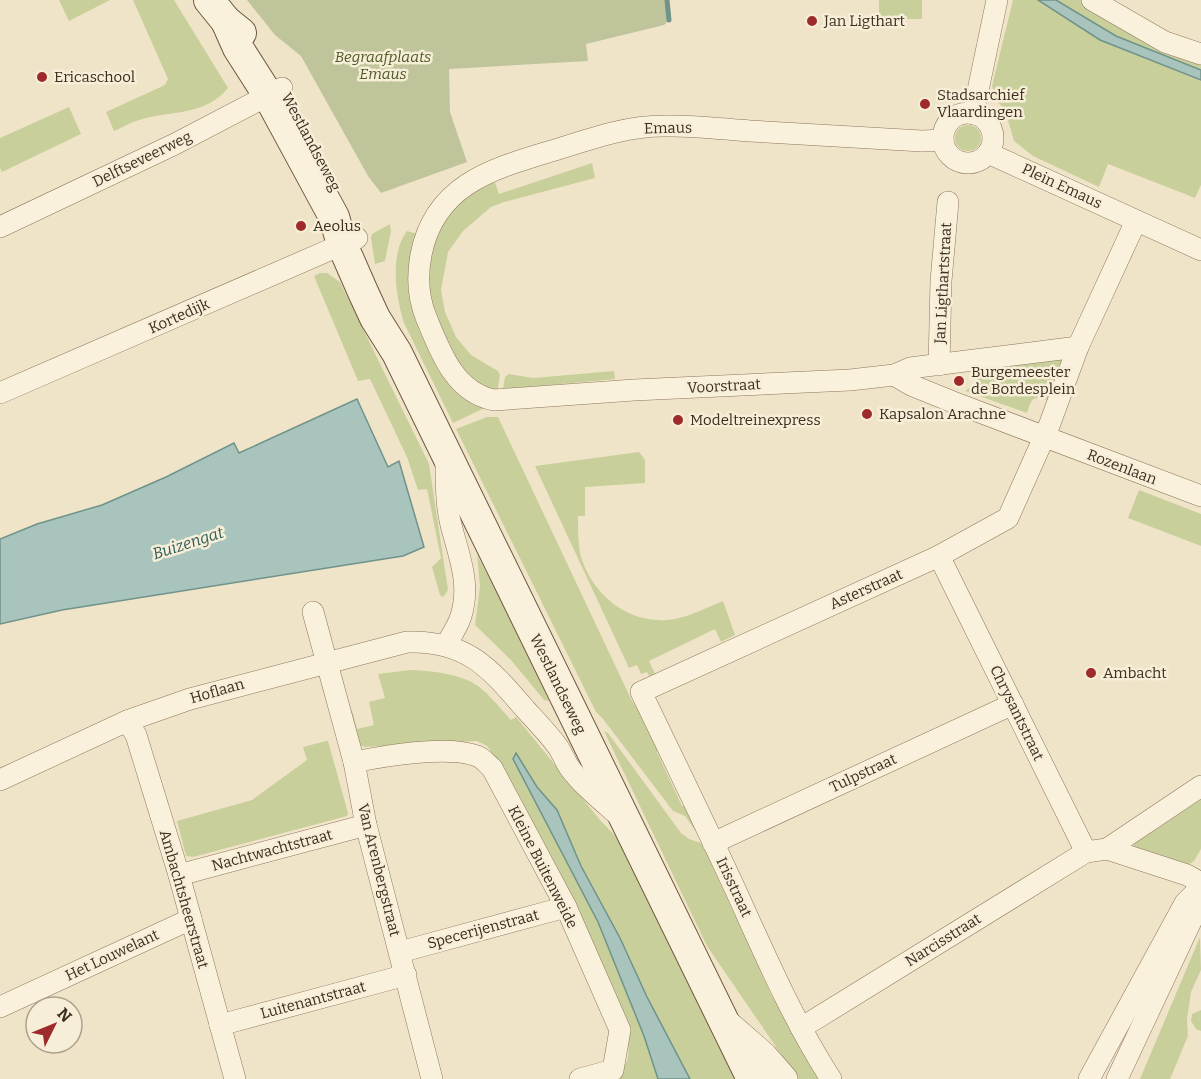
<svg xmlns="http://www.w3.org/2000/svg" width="1201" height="1079" viewBox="0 0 1201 1079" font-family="Bitter,serif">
<rect width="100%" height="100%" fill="#f0e4c8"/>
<g fill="#c9cf9b">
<path d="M59 0H110L69 21Z"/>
<path d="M133 0H174L228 88C205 117 168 110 136 121 129 123 122 128 114 131L106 112 165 85 168 79Z"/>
<rect x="879" y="0" width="43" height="19"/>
<path d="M1013 0H1038L1100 40 1201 80V185L1195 198 1108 164 1099 187 1033 156 1014 141 1005 110 995 99 992 86Z"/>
<path d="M1056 0H1082L1201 59V70L1116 36Z"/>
<path d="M69 107 81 134 2 172 0 168V138Z"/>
<circle cx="968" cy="138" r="13"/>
<path d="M592 163 595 178 504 202 491 207 463 231 448 252 441 290 445 312 456 337 471 355 498 371 500 375 497 394 478 387 458 366 437 325 426 277 434 234 467 193 494 180 499 194Z"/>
<path d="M390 224 391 231 385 261 375 264 371 238 372 234Z"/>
<path d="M407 231 418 234 416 310 489 406 453 423 404 323C396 297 389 255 407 231Z"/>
<path d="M320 273H327L340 282 429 464 448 590 443 597 440 595 432 567 441 558 427 489 418 490 407 457 370 379 358 381 314 276Z"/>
<path d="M1060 359 1062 363 1049 401C1032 395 1032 398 1027 413L965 391 979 382 970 367Z"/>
<path d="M614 371 615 379 519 388 502 394 505 377 509 374 533 378Z"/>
<path d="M487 417H498L631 699 636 707 648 717 661 743 657 752 682 806 688 804 699 836 685 816 673 811 603 719 596 712 456 429Z"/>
<path d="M639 452 645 460V483L585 487V516H578C578 528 578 541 580 553 590 592 625 623 667 620 685 619 706 608 723 601L735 635 721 642 715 629 649 661 655 674 649 676 647 672 641 674 637 665 629 668 535 466Z"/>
<path d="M1139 490 1201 514V546L1128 518Z"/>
<path d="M477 555 514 625 549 701 544 700 511 660 475 625 480 586Z"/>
<path d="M410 670C431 671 459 673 478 686 490 695 501 709 511 720L516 717 600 820 623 844 737 1079H612C630 1066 631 1053 626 1032L498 761 487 746 477 741 364 747 358 743 345 711 352 710 357 729 374 725 369 702 385 698 378 674Z"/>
<path d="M604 731 608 733 681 833 689 839 707 845 712 854 708 857 773 998 782 1001 825 1079H798L707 946Z"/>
<path d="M326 741H328L348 813 347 816 193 857 186 856 177 821 252 800 307 760 303 747Z"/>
<path d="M1201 788V849L1194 861 1186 866 1135 849 1133 843Z"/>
<path d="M1200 937 1201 970 1191 992 1187 1019 1188 1036 1170 1079H1140Z"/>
<path d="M1201 1010V1031L1196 1029 1191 1021 1192 1014Z"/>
</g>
<path fill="#bfc49a" d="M247 0H667L669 20 664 25 586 44 588 61 449 69 450 112 467 162 381 193 368 176 301 56 275 35Z"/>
<g fill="#a9c4bc" stroke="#6f938a" stroke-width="1.5">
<path d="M1038 0H1056L1116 36 1201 70V80L1100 40Z"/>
<path d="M357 399 388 467 399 461 424 547 403 556 62 610 0 624V539L37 524 102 505 166 477 234 443 239 453Z"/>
<path d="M516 753 537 787 557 810 581 866 620 938 647 997 690 1079H658L644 1036 598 922 513 759Z"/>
</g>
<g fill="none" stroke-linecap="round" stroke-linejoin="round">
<path stroke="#6f938a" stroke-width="5" d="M667 0 669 20"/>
<g stroke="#8d765c" stroke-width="22">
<g id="minor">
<path d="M1092 0 1165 42 1201 54"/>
<circle cx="968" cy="138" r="25"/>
<path d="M973 114 997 0"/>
<path d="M943 140 922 141C864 138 807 134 750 131 722 129 692 125 664 126 627 126 593 138 558 149 496 168 435 182 421 255 417 276 418 297 426 317 440 351 454 392 494 400L634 390 850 380 894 375 910 368 1078 347"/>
<path d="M988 153 1201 250"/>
<path d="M0 227 175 144 282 88"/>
<path d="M939 365 941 281 948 202"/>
<path d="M894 375 911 385 953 402 1201 496"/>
<path d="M0 393 357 238"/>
<path d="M939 556 1086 852"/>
<path d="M313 612 354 762 366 825 432 1079"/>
<path d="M446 645C451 636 458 626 461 616 471 584 459 556 451 525 446 505 446 482 446 460"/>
<path d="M127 721 136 735 179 875 235 1079"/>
<path d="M354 762C384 756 449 745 477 756 483 758 487 764 492 768L566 907 620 1030 613 1070 580 1079"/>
<path d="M0 780 127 721 190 699 407 642C466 640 489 667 525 709 536 721 548 733 558 747 562 753 565 761 569 767 582 785 602 801 618 815"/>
<path d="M713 843 1013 704"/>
<path d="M1107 849 1201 786"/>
<path d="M179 875 366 825"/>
<path d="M400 952 566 907"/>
<path d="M0 1007 191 919"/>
<path d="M220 1025 406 975"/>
<path d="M801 1028 1086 852 1107 849 1187 875 1201 883"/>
<path d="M831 1079C793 1020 765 955 736 891 705 824 673 758 641 692L939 556 1008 518 1049 426 1078 347 1136 221"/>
<path d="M1089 1079 1185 903 1201 887"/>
<path d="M1117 1079 1194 915 1198 902"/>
</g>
</g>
<g stroke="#8d765c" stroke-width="28">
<path id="tertiary" d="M725 1022 764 1056 784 1079"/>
</g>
<g stroke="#6f573f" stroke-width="32">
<g id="secondary">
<path d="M209 0 226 21 241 33"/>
<path d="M226 21 238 48 268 95 334 217 342 244 363 292 375 318 397 353 752 1079"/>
</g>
</g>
<use href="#minor" stroke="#faf1dc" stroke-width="21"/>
<use href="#tertiary" stroke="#faf1dc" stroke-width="27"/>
<use href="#secondary" stroke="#faf1dc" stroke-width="30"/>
</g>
<g fill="#9e2a2b" stroke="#f7eed8" stroke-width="2">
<circle cx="812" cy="21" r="6"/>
<circle cx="42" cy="77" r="6"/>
<circle cx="925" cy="104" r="6"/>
<circle cx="301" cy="226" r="6"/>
<circle cx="959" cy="381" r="6"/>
<circle cx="867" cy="414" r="6"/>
<circle cx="678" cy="420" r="6"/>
<circle cx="1091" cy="673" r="6"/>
</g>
<g text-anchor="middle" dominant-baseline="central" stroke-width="5" stroke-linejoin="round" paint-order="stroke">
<g font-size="15" fill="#3d2e20" stroke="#f7eed8" text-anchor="start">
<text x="824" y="21">Jan Ligthart</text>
<text x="54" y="77">Ericaschool</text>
<text x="937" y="95">Stadsarchief<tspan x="937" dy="17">Vlaardingen</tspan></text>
<text x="313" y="226">Aeolus</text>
<text x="971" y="372">Burgemeester<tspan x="971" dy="17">de Bordesplein</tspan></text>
<text x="879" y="414">Kapsalon Arachne</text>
<text x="690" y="420">Modeltreinexpress</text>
<text x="1103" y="673">Ambacht</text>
</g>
<g font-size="15" font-style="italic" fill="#4d5a26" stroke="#f7eed8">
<text x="383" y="57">Begraafplaats<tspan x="383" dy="17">Emaus</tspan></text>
</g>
<g font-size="15" fill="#3d2e20" stroke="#f7eed8">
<text transform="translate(668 128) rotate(-1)">Emaus</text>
<text transform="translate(311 142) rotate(62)">Westlandseweg</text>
<text transform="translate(142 159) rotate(-26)">Delftseveerweg</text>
<text transform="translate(1062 186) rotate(25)">Plein Emaus</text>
<text transform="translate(943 283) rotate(-87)">Jan Ligthartstraat</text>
<text transform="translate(179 316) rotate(-24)">Kortedijk</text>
<text transform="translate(724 386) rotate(-3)">Voorstraat</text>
<text transform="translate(1122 467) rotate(21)">Rozenlaan</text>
<text transform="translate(866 589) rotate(-24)">Asterstraat</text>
<text transform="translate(558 684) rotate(64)">Westlandseweg</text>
<text transform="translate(217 691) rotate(-16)">Hoflaan</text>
<text transform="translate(1017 713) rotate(64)">Chrysantstraat</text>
<text transform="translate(863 773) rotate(-25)">Tulpstraat</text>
<text transform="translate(272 850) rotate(-15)">Nachtwachtstraat</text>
<text transform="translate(543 867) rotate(63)">Kleine Buitenweide</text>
<text transform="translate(379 870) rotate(76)">Van Arenbergstraat</text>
<text transform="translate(734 887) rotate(65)">Irisstraat</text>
<text transform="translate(184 899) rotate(74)">Ambachtsheerstraat</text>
<text transform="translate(483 929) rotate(-15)">Specerijenstraat</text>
<text transform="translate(943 940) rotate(-32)">Narcisstraat</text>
<text transform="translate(112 955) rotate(-25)">Het Louwelant</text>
<text transform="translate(313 1000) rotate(-15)">Luitenantstraat</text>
</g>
<g font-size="16" font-style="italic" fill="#2f5d5a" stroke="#f7eed8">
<text transform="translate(188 543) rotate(-18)">Buizengat</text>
</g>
</g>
<g transform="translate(54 1025) rotate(47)"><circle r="28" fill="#f7eed8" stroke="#ada18e" stroke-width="1.5"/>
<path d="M0-4.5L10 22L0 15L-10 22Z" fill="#9e2a2b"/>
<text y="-9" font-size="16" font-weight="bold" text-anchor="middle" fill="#3d2e20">N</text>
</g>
</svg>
